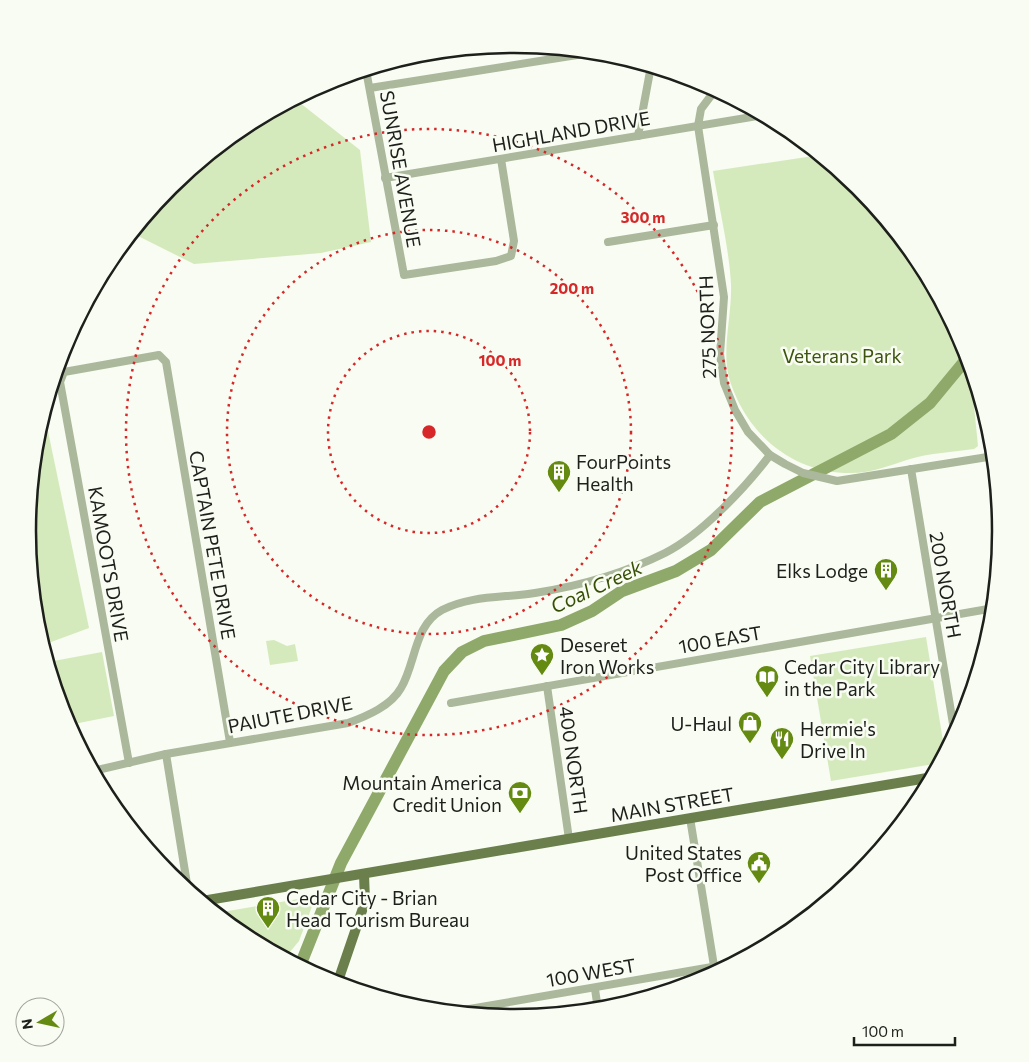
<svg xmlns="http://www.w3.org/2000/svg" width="1029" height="1062" viewBox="0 0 1029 1062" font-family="Commissioner,sans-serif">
<rect width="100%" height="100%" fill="#f8fcf2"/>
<g fill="#d5eabc">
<path d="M295 99 360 150 371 242 321 253 194 264 132 233 170 186 244 126Z"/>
<path d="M820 155 859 187 920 261 965 345 978 389 974 406 978 446 974 449C953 452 930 453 910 459 891 465 872 473 851 473 802 473 761 446 739 403 734 392 728 379 727 367 724 339 732 312 731 284 729 248 719 207 713 171Z"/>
<path d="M44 412 89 628 43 645C23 580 25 476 44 412Z"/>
<path d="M926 637 945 753 940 763 831 781 810 656Z"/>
<path d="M274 640 287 646 295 644 298 661 270 665 266 641Z"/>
<path d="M102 652 114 716 69 725 48 662Z"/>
<path d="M316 896 299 941 285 958 244 936 216 913Z"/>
</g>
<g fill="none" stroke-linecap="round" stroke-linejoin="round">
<path stroke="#8fa96a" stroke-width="12" d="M300 966 341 863 444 671 462 652 484 641 561 625 592 611 622 591 676 571 711 550 760 502 891 434 930 403 968 357"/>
<g stroke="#abb89b" stroke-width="8">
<path d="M366 70 404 275 496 261 511 256 514 241 501 159"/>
<path d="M370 88 596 52"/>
<path d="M716 89 701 109 698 126 724 297 720 354 724 383 735 410 748 432 770 455 785 464 803 473 837 481 994 456"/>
<path d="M638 136 651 66"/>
<path d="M385 178 764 115"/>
<path d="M608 242 714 225"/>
<path d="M982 404 989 457"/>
<path d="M911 469 955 736"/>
<path d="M547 686 569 839"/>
<path d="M451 703 994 608"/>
<path d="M166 754 188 890"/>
<path d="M129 763 60 382 64 372 159 355 166 362 230 742"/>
<path d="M93 771 166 754 348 723C367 716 391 706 401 688 416 663 414 625 442 610 471 595 504 598 535 593 579 586 625 573 665 553 701 535 746 487 770 455"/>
<path d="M690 818 714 966"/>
<path d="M595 989 598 1010"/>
<path d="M452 1012 735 963"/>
</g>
<g stroke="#6a7f4c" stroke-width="10">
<path d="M202 901 933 777"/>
<path d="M337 984 365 902 364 874"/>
</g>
</g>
<g fill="none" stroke="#d62828" stroke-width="2.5" stroke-dasharray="2.5 5">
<circle cx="429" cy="432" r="101"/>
<circle cx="429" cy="432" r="202"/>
<circle cx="429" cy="432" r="303"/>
</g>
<defs>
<g id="building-pin" transform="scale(1.25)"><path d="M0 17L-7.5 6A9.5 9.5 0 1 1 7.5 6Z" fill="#648a12" stroke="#f8fcf2"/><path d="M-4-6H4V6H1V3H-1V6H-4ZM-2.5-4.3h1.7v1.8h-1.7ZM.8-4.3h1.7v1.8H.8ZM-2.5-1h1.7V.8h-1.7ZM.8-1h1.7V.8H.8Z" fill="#fff"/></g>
<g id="sight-pin" transform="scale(1.25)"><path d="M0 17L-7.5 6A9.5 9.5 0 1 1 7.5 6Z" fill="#648a12" stroke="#f8fcf2"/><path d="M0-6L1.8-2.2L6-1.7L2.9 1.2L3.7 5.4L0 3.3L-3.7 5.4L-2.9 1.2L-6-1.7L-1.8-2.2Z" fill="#fff"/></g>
<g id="library-pin" transform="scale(1.25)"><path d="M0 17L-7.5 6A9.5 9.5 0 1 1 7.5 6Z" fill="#648a12" stroke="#f8fcf2"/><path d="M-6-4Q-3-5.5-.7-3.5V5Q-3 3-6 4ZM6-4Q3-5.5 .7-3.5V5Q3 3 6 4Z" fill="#fff"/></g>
<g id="shop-pin" transform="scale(1.25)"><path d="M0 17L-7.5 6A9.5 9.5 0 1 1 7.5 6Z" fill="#648a12" stroke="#f8fcf2"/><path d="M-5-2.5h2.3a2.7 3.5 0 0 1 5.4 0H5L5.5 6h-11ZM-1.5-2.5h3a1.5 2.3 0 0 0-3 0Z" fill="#fff"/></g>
<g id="restaurant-pin" transform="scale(1.25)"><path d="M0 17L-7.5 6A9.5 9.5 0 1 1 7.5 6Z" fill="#648a12" stroke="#f8fcf2"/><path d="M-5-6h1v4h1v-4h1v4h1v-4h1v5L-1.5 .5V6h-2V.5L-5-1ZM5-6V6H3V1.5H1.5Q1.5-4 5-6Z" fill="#fff"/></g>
<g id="bank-pin" transform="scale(1.25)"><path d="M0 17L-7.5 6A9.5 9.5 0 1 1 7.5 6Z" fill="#648a12" stroke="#f8fcf2"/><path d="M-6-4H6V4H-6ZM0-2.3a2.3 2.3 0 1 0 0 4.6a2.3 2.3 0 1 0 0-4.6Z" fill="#fff"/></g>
<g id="civic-pin" transform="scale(1.25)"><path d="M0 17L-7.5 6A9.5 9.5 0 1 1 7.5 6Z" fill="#648a12" stroke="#f8fcf2"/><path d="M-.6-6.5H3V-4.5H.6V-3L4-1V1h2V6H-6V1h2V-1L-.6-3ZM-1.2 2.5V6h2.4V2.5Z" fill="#fff"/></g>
</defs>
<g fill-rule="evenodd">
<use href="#building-pin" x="559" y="472"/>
<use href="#building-pin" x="886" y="570"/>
<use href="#sight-pin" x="542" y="655"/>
<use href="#library-pin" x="767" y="677"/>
<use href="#shop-pin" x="750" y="723"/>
<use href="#restaurant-pin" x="782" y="739"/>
<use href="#bank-pin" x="520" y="793"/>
<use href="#civic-pin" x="759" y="863"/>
<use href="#building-pin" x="268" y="908"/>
</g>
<g text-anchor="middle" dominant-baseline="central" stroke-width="5" stroke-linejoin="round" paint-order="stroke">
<g font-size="19" fill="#1d1f1b" stroke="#f8fcf2">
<text transform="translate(571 131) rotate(-10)">HIGHLAND DRIVE</text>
<text transform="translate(401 169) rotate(80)">SUNRISE AVENUE</text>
<text transform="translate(707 327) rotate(-92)">275 NORTH</text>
<text transform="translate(213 545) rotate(80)">CAPTAIN PETE DRIVE</text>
<text transform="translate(109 564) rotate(80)">KAMOOTS DRIVE</text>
<text transform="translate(946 585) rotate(80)">200 NORTH</text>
<text transform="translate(720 639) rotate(-10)">100 EAST</text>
<text transform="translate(290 714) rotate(-11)">PAIUTE DRIVE</text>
<text transform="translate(574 760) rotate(82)">400 NORTH</text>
<text transform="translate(672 804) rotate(-10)">MAIN STREET</text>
<text transform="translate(591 972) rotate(-10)">100 WEST</text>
</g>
<g font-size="19" fill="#3c540d" stroke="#f8fcf2">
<text x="842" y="355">Veterans Park</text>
</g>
<g font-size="19" fill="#1d1f1b" stroke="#f8fcf2" text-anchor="start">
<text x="576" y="461">FourPoints<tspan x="576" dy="22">Health</tspan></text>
<text x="868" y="570" text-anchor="end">Elks Lodge</text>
<text x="560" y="644">Deseret<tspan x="560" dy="22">Iron Works</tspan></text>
<text x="784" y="666">Cedar City Library<tspan x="784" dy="22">in the Park</tspan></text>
<text x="732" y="723" text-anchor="end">U-Haul</text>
<text x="800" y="728">Hermie's<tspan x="800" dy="22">Drive In</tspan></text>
<text x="502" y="782" text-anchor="end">Mountain America<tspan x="502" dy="22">Credit Union</tspan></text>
<text x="742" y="852" text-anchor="end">United States<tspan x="742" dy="22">Post Office</tspan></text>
<text x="286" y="897">Cedar City - Brian<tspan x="286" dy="22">Head Tourism Bureau</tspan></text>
</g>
<g font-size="20" font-style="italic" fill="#374f05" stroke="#f8fcf2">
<text transform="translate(596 586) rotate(-25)">Coal Creek</text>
</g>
</g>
<path d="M0 0H1029V1062H0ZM36 531a478 478 0 1 1 956 0a478 478 0 1 1-956 0Z" fill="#f8fcf2" fill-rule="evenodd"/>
<path fill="none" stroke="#1d1f1b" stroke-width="2.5" d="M36 531a478 478 0 1 1 956 0a478 478 0 1 1-956 0Z"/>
<circle cx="429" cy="432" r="8" fill="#d62828" stroke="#f8fcf2" stroke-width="2.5"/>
<g font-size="15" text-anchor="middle" font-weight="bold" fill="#d62828" stroke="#f8fcf2" stroke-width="5" stroke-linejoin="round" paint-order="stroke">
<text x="643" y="223">300 m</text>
<text x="572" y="294">200 m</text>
<text x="500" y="366">100 m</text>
</g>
<g transform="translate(40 1022) rotate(261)"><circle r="24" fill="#f8fcf2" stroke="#a0a49c"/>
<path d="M0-4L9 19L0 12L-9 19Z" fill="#648a12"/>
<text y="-8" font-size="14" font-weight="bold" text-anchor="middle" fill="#1d1f1b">N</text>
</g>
<path d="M854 1037v8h101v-8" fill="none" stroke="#1d1f1b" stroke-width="2.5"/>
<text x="862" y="1037" font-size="15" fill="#1d1f1b" stroke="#f8fcf2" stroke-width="4" paint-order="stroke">100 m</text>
</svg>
